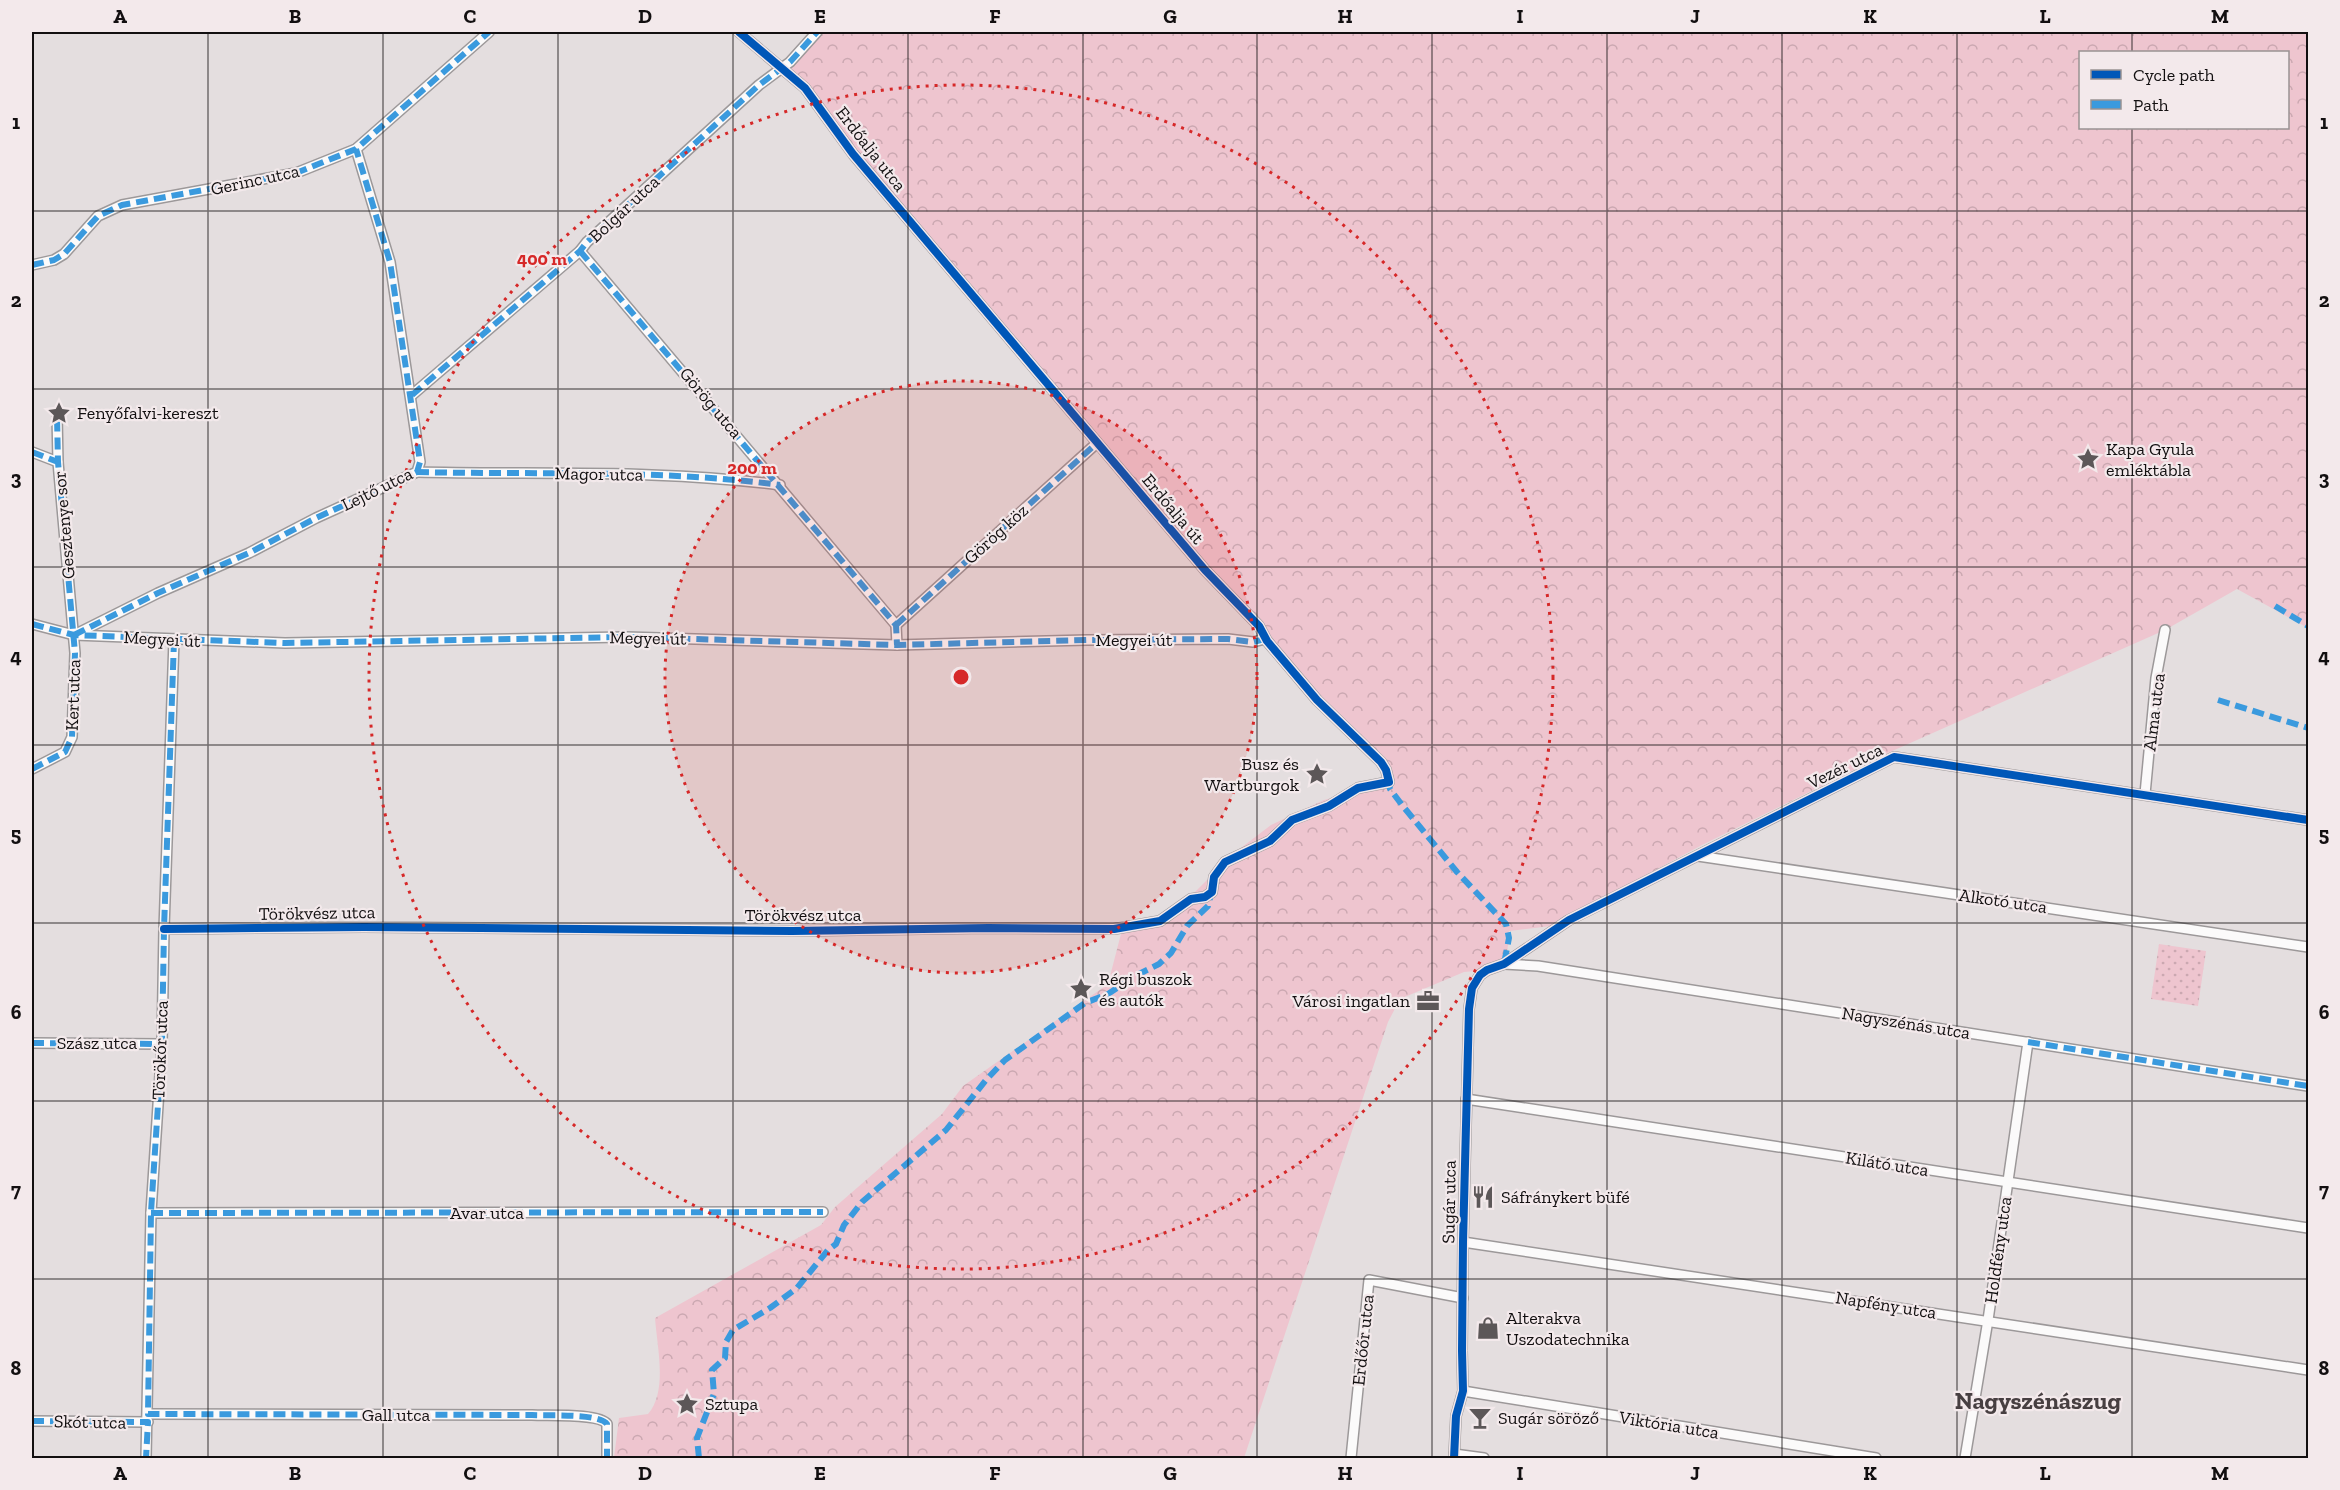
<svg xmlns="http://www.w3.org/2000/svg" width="2340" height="1490" viewBox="0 0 2340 1490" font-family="'Zilla Slab',serif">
<defs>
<pattern id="grass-dots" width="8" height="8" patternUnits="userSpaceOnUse" patternTransform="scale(1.5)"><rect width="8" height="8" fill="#eec5cf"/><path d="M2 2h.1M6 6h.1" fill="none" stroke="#cba8b1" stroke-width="1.8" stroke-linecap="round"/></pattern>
<pattern id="forest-crowns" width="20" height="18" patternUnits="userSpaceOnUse" patternTransform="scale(1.5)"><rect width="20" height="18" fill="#eec5cf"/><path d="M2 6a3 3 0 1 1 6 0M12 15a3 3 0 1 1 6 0" fill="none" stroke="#cba8b1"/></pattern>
</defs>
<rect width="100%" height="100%" fill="#e4dedf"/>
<path fill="url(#grass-dots)" d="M2159 944 2206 951 2198 1006 2151 999Z"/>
<path fill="url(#forest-crowns)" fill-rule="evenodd" d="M817 32H2308V628L2237 589 2165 630 1890 752 1702 845 1551 926 1509 931 1508 946 1504 964 1487 970 1464 972 1400 999 1388 1022 1244 1458H614L619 1418 648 1414C668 1391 657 1347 655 1318L821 1225 835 1207 942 1114 963 1086 1108 984 1123 926 1161 919 1180 907 1233 854 1271 825 1324 800 1389 782 1388 775 853 154 812 97 781 69ZM2080 52H2288V128H2080Z"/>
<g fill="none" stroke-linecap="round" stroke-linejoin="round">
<g stroke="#9c9899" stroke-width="12">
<g id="street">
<path d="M580 251 896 625 897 645"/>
<path d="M32 265 54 260 64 254 98 216 122 205 296 173 356 149 489 32"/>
<path d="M412 395 580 251 587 242 759 85 790 62 817 32"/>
<path d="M32 452 58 462"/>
<path d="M417 472C538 475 660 469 780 485"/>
<path d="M32 624 74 635 285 643 626 637 897 645 1087 640 1228 639 1253 642 1265 639"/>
<path d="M896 625 1097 443"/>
<path d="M74 635 158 593 249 553 316 518 417 472 420 462 390 262 356 149"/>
<path d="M32 769 65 752 72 737 75 653 58 462 57 416"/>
<path d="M2145 794 2156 678 2165 630"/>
<path d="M1698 856 2308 947"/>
<path d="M164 929 364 927 792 931 988 928 1114 929 1160 921 1191 899 1205 897 1212 892 1214 877 1225 862 1270 841 1292 820 1329 806 1358 788 1389 782 1386 770 1381 762 1317 700 1267 641 1259 626 1205 570 853 154 805 88 739 32"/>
<path d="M1504 964 1538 966 2308 1086"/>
<path d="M32 1043 162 1044"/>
<path d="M1466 1099 2308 1228"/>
<path d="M151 1213 823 1212"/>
<path d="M1463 1242 2308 1370"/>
<path d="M1463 1391 1876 1458"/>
<path d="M148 1414 532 1415C548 1416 599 1413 607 1424V1458"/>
<path d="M32 1421 148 1422"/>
<path d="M1454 1454 1484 1458"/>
<path d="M146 1458 151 1212 162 1044 164 929 174 640"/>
<path d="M1351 1458 1369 1280 1463 1298"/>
<path d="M1454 1458 1456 1416 1463 1391 1462 1351 1463 1242 1469 1009 1472 988 1480 975 1487 970 1504 964 1569 920 1894 757 2308 820"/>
<path d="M1965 1458 1988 1320 2028 1042"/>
</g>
</g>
<use href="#street" stroke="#fbfafa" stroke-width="9"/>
<g stroke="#3a9ade" stroke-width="6" stroke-dasharray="12 6" stroke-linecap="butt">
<path d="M580 251 896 625 897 645"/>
<path d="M32 265 54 260 64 254 98 216 122 205 296 173 356 149 489 32"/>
<path d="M412 395 580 251 587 242 759 85 790 62 817 32"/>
<path d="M32 452 58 462"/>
<path d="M417 472C538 475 660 469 780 485"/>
<path d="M2275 606 2308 626"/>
<path d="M32 624 74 635 285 643 626 637 897 645 1087 640 1228 639 1253 642 1265 639"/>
<path d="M896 625 1097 443"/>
<path d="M74 635 158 593 249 553 316 518 417 472 420 462 390 262 356 149"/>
<path d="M174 640 164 929 162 1044 151 1212 148 1414 532 1415C548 1416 599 1413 607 1424V1458"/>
<path d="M2218 700 2308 728"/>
<path d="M32 769 65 752 72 737 75 653 58 462 57 416"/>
<path d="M1388 778 1390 789 1402 805 1457 872 1506 924 1509 938 1504 964"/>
<path d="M2028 1042 2308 1086"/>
<path d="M32 1043 162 1044"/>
<path d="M151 1213 823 1212"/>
<path d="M32 1421 148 1422 146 1458"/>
<path d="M699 1458 697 1438 714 1394 712 1370 725 1358 726 1342 733 1330 770 1308 797 1288 828 1250 836 1244 844 1225 862 1202 946 1130 986 1080 1005 1060 1085 1003 1108 994 1137 975 1159 964 1171 953 1187 926 1208 906 1211 893"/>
</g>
<g stroke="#f3e9eb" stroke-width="11">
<g id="cycleway">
<path d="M164 929 364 927 792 931 988 928 1114 929 1160 921 1191 899 1205 897 1212 892 1214 877 1225 862 1270 841 1292 820 1329 806 1358 788 1389 782 1386 770 1381 762 1317 700 1267 641 1259 626 1205 570 853 154 805 88 739 32"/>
<path d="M1454 1458 1456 1416 1463 1391 1462 1351 1463 1242 1469 1009 1472 988 1480 975 1487 970 1504 964 1569 920 1894 757 2308 820"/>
</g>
</g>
<use href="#cycleway" stroke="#0057b8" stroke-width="8"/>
</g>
<path fill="none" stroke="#120f10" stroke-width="1.5" stroke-opacity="0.55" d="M208 32V1458M383 32V1458M558 32V1458M733 32V1458M908 32V1458M1083 32V1458M1257 32V1458M1432 32V1458M1607 32V1458M1782 32V1458M1957 32V1458M2132 32V52M2132 128V1458M32 211H2308M32 389H2308M32 567H2308M32 745H2308M32 923H2308M32 1101H2308M32 1279H2308"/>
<circle cx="961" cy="677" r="296" fill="#d62828" fill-opacity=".12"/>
<g fill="none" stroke="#d62828" stroke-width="3" stroke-dasharray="3 6">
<circle cx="961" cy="677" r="296"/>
<circle cx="961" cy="677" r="592"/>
</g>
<defs>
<g id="sight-bare" transform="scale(1.8)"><path d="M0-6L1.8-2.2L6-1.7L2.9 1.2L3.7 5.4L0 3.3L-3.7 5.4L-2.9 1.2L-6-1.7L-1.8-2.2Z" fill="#5c5758" stroke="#f3e9eb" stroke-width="2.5" paint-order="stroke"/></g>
<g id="office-bare" transform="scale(1.8)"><path d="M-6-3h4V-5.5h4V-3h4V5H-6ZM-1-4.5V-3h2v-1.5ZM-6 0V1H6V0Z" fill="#5c5758" stroke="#f3e9eb" stroke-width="2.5" paint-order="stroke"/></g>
<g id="restaurant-bare" transform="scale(1.8)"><path d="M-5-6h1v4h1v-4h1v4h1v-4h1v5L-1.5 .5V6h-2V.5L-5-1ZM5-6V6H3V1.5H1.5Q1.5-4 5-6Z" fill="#5c5758" stroke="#f3e9eb" stroke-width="2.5" paint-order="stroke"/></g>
<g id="shop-bare" transform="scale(1.8)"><path d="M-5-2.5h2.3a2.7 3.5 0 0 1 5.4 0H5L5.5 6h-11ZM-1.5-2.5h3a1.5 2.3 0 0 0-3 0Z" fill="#5c5758" stroke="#f3e9eb" stroke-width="2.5" paint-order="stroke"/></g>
<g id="bar-bare" transform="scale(1.8)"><path d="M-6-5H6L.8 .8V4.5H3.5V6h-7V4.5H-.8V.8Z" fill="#5c5758" stroke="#f3e9eb" stroke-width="2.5" paint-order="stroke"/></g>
</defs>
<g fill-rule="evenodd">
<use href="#sight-bare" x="59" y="413"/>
<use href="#sight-bare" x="2088" y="459"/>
<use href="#sight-bare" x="1317" y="774"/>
<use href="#sight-bare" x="1081" y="989"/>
<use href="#office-bare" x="1428" y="1001"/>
<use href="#restaurant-bare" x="1483" y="1197"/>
<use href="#shop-bare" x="1488" y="1328"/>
<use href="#sight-bare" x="687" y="1404"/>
<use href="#bar-bare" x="1480" y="1418"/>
</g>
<g text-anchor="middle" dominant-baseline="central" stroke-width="4.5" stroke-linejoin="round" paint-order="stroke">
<g font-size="18" fill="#120f10" stroke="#f3e9eb">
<text transform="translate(871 149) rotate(52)">Erdőalja utca</text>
<text transform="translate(255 180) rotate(-12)">Gerinc utca</text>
<text transform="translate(624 209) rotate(-43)">Bolgár utca</text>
<text transform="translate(711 403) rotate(50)">Görög utca</text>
<text transform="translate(599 474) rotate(1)">Magor utca</text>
<text transform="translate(377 489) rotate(-26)">Lejtő utca</text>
<text transform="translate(1173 509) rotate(50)">Erdőalja út</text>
<text transform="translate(64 525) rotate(-95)">Gesztenye sor</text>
<text transform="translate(996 534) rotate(-42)">Görög köz</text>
<text transform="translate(648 638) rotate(1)">Megyei út</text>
<text transform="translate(162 639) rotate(3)">Megyei út</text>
<text x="1134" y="640">Megyei út</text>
<text transform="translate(73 695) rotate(-88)">Kert utca</text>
<text transform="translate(2154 712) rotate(-83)">Alma utca</text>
<text transform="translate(1845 766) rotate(-26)">Vezér utca</text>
<text transform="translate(2003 901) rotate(8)">Alkotó utca</text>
<text transform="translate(317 913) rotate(-1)">Törökvész utca</text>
<text x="803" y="915">Törökvész utca</text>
<text transform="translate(1906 1023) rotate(9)">Nagyszénás utca</text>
<text x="97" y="1043">Szász utca</text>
<text transform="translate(160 1050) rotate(-88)">Törökőr utca</text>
<text transform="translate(1887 1164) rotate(9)">Kilátó utca</text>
<text transform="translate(1449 1202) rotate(-89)">Sugár utca</text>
<text x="487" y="1213">Avar utca</text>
<text transform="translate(1998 1250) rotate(-82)">Holdfény utca</text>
<text transform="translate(1886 1305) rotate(9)">Napfény utca</text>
<text transform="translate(1363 1340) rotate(-84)">Erdőőr utca</text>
<text x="396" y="1415">Gall utca</text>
<text transform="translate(90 1422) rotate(1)">Skót utca</text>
<text transform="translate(1669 1425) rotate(9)">Viktória utca</text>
</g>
<g font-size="18" fill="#120f10" stroke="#f3e9eb" text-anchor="start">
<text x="77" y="413">Fenyőfalvi-kereszt</text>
<text x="2106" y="449">Kapa Gyula<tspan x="2106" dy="21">emléktábla</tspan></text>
<text x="1299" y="764" text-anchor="end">Busz és<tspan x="1299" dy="21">Wartburgok</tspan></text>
<text x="1099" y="979">Régi buszok<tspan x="1099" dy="21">és autók</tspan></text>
<text x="1410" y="1001" text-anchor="end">Városi ingatlan</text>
<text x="1501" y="1197">Sáfránykert büfé</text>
<text x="1506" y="1318">Alterakva<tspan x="1506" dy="21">Uszodatechnika</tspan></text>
<text x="705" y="1404">Sztupa</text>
<text x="1498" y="1418">Sugár söröző</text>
</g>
<g font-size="24" font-weight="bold" fill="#473f41" stroke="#f3e9eb">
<text x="2038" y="1400">Nagyszénászug</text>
</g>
</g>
<circle cx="961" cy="677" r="9" fill="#d62828" stroke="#f3e9eb" stroke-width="3"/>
<g font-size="18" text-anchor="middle" font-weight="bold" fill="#d62828" stroke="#f3e9eb" stroke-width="4.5" stroke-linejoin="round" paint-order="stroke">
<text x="542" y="265">400 m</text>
<text x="752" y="474">200 m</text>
</g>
<rect width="2340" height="1490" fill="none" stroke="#f3e9eb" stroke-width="66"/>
<rect x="2079" y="51" width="210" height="78" fill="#f3e9eb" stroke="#999293" stroke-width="1.5"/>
<rect x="2091" y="70" width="30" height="9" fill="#0057b8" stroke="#999293" stroke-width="1.5"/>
<text x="2133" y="81" font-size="18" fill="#120f10">Cycle path</text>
<rect x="2091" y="100" width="30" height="9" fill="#3a9ade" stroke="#999293" stroke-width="1.5"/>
<text x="2133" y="111" font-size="18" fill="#120f10">Path</text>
<rect x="33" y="33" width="2274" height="1424" fill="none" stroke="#120f10" stroke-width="2"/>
<g font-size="20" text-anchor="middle" font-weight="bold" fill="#120f10">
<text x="120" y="23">A</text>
<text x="295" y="23">B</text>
<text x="470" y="23">C</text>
<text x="645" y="23">D</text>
<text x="820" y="23">E</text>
<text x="995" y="23">F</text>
<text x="1170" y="23">G</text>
<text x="1345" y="23">H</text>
<text x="1520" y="23">I</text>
<text x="1695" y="23">J</text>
<text x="1870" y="23">K</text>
<text x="2045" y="23">L</text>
<text x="2220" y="23">M</text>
<text x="16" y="129">1</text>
<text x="2324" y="129">1</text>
<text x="16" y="307">2</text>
<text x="2324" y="307">2</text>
<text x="16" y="485">3</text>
<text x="2324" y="485">3</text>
<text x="16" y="663">4</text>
<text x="2324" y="663">4</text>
<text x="16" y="841">5</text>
<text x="2324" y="841">5</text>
<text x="16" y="1019">6</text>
<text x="2324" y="1019">6</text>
<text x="16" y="1197">7</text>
<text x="2324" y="1197">7</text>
<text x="16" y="1375">8</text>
<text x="2324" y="1375">8</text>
<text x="120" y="1480">A</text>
<text x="295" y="1480">B</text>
<text x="470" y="1480">C</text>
<text x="645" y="1480">D</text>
<text x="820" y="1480">E</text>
<text x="995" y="1480">F</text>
<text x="1170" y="1480">G</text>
<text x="1345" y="1480">H</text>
<text x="1520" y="1480">I</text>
<text x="1695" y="1480">J</text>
<text x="1870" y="1480">K</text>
<text x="2045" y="1480">L</text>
<text x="2220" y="1480">M</text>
</g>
</svg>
